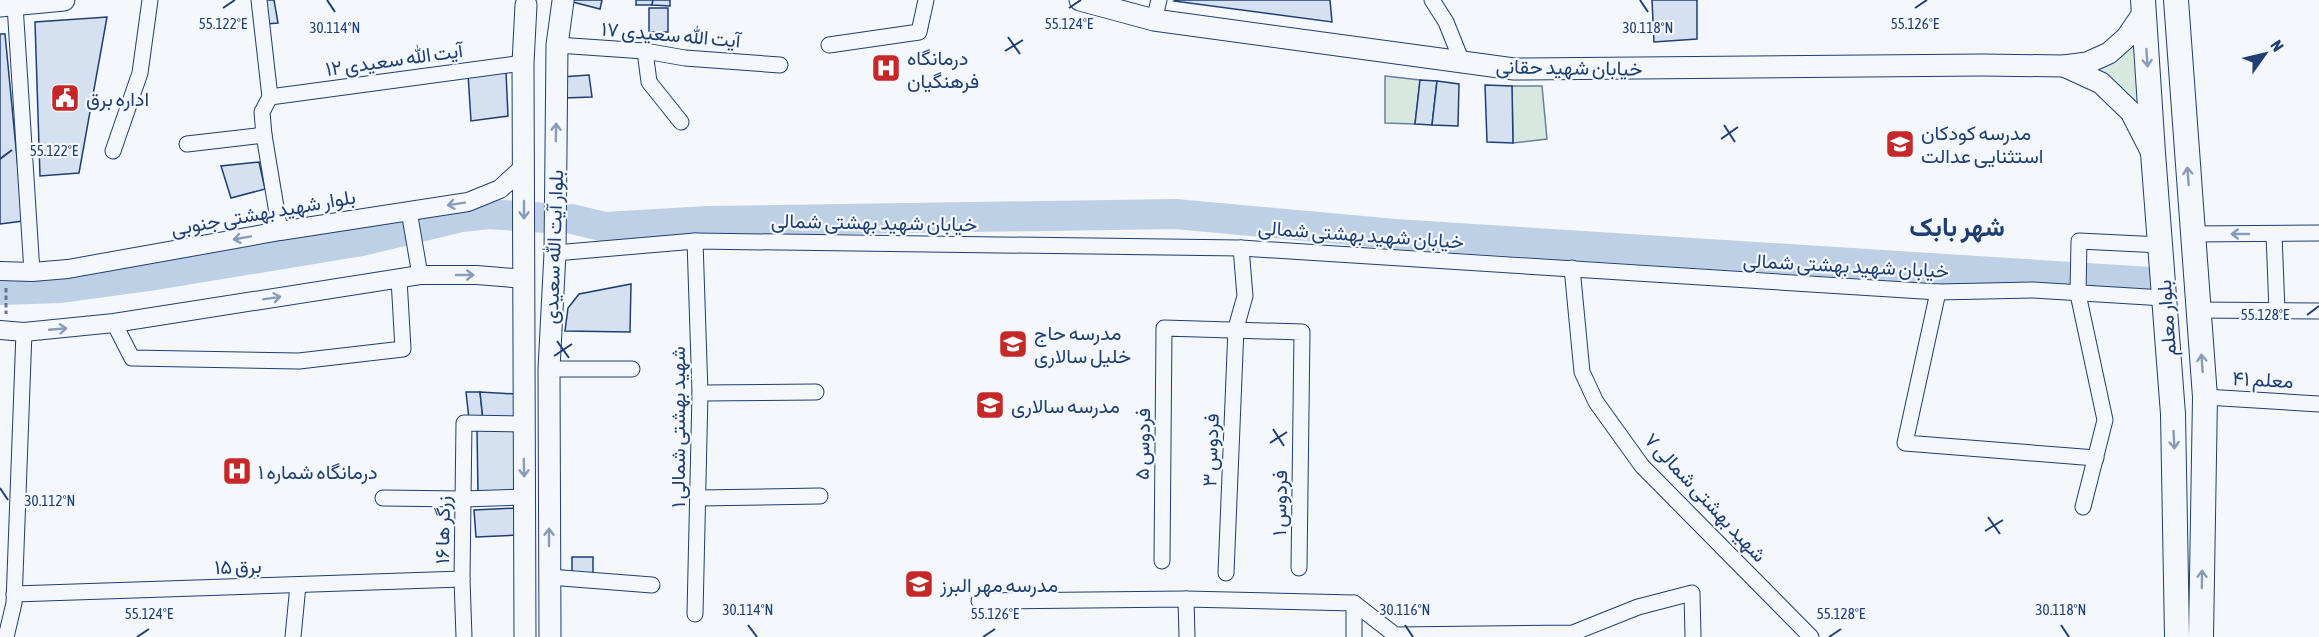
<svg xmlns="http://www.w3.org/2000/svg" width="2319" height="637" viewBox="0 0 2319 637" font-family="'Asap Condensed',Vazirmatn,sans-serif">
<rect width="100%" height="100%" fill="#f4f7fb"/>
<g fill="#d7e8df" stroke="#687fa3" stroke-width="1.5">
<path d="M2139 24 2148 140 2088 65Z"/>
<path d="M1385 76 1420 80 1415 124 1385 123Z"/>
<path d="M1512 86H1542L1547 139 1513 143Z"/>
</g>
<g fill="none" stroke-linecap="round" stroke-linejoin="round">
<g stroke="#bed0e5" stroke-width="30">
<path d="M572 219 605 227 708 221 1175 214 1395 234 2150 282"/>
<path d="M0 290 61 288 149 276 362 241 462 217 488 214 546 218"/>
</g>
</g>
<g fill="#d5e0f0" stroke="#1d3f73" stroke-width="1.5">
<path d="M265 0H274L278 23 266 24Z"/>
<path d="M602 0 600 9 569 1 570 0Z"/>
<path d="M636 0H653L652 5H636Z"/>
<path d="M653 0H670V6L652 5Z"/>
<path d="M1175 0H1330L1332 22 1174 1Z"/>
<path d="M1652 0H1697V39L1654 42Z"/>
<rect x="649" y="8" width="19" height="24"/>
<path d="M107 17 79 173 40 176 35 22Z"/>
<path d="M0 34H5L23 221 0 224Z"/>
<path d="M506 72 508 116 471 121 468 74Z"/>
<path d="M589 75 592 97 563 98 561 77Z"/>
<path d="M1420 80 1437 81 1432 125 1415 124Z"/>
<path d="M1437 81 1459 84 1458 126 1432 125Z"/>
<path d="M1485 85 1512 86 1513 143 1487 142Z"/>
<path d="M259 162 265 189 231 198 221 166Z"/>
<path d="M631 284 630 332 565 331 568 308 579 294Z"/>
<path d="M466 392H480L483 420 469 419Z"/>
<path d="M480 392 516 394 517 420H483Z"/>
<path d="M477 430H517L518 493 478 494Z"/>
<path d="M518 508V535L476 537 474 510Z"/>
<path d="M572 557H593V575L572 572Z"/>
</g>
<g fill="none" stroke-linecap="round" stroke-linejoin="round">
<g stroke="#1d3f73" stroke-width="17">
<g id="minor">
<path d="M259 0 270 97"/>
<path d="M1432 0 1446 22 1462 62"/>
<path d="M15 5 32 272"/>
<path d="M1154 20 1159 0"/>
<path d="M557 45 645 51 685 58 780 65"/>
<path d="M829 45 919 32 926 0"/>
<path d="M645 51 649 82 681 122"/>
<path d="M270 97 523 63"/>
<path d="M270 97 262 112 264 135 280 231"/>
<path d="M187 144 264 135"/>
<path d="M113 151 140 73 150 0"/>
<path d="M409 211 420 275"/>
<path d="M2192 234 2319 233"/>
<path d="M2274 234 2277 311"/>
<path d="M555 253 695 241 1241 248 1938 292 2033 290 2164 298"/>
<path d="M1572 268 1582 372 1596 402 1642 466 1811 637"/>
<path d="M1938 292 1905 443 2096 458"/>
<path d="M2198 310 2319 311"/>
<path d="M114 323 132 358 299 361 403 349 399 279"/>
<path d="M549 369H632"/>
<path d="M700 393 816 392"/>
<path d="M2205 397 2319 404"/>
<path d="M383 498 463 499 525 497"/>
<path d="M698 498 820 496"/>
<path d="M2083 507 2105 420 2078 294 2079 241 2161 245"/>
<path d="M1162 561 1164 328 1302 332 1299 568"/>
<path d="M1226 573 1236 328 1245 296 1241 248"/>
<path d="M549 577 652 585"/>
<path d="M14 594 462 579"/>
<path d="M1186 599 1187 637"/>
<path d="M979 601 1186 599 1354 603 1395 635 1573 633 1638 607 1692 593 1693 637"/>
<path d="M695 614 700 393 695 241"/>
<path d="M6 637 14 603 24 332"/>
<path d="M293 637 298 585"/>
<path d="M464 637 462 579 464 423 523 424"/>
<path d="M1354 637V603"/>
</g>
</g>
<g stroke="#1d3f73" stroke-width="20">
<g id="tertiary">
<path d="M0 271 32 272 68 269 280 231 468 202 500 189 524 167"/>
<path d="M0 330 24 332 114 323 420 275H477L524 279"/>
</g>
</g>
<g stroke="#1d3f73" stroke-width="23">
<g id="secondary">
<path d="M1080 0 1154 20 1514 69 1983 65 2064 66 2087 63 2109 53 2127 37 2144 12"/>
<path d="M0 6 64 0"/>
<path d="M2064 66 2101 83 2131 112 2152 153"/>
<path d="M525 637 523 63 526 5"/>
<path d="M550 637 549 369 555 253 557 45 563 1"/>
</g>
</g>
<g stroke="#1d3f73" stroke-width="26">
<g id="primary">
<path d="M2143 0 2153 153 2173 414 2177 637"/>
<path d="M2176 0 2205 397 2201 637"/>
</g>
</g>
<path stroke="#5e769c" stroke-width="3" stroke-dasharray="4.5 3" stroke-linecap="butt" d="M6 288V314"/>
<use href="#minor" stroke="#f4f7fb" stroke-width="15"/>
<use href="#tertiary" stroke="#f4f7fb" stroke-width="18"/>
<use href="#secondary" stroke="#f4f7fb" stroke-width="21"/>
<use href="#primary" stroke="#f4f7fb" stroke-width="24"/>
</g>
<defs><path id="oneway-shaft" d="M-6 0H5M1.5-3L5.5 0L1.5 3" fill="none" stroke-width="1.6" stroke-linecap="round" stroke-linejoin="round" transform="scale(1.5)"/></defs>
<g stroke="#889bb7">
<use href="#oneway-shaft" transform="translate(2147 58) rotate(86)"/>
<use href="#oneway-shaft" transform="translate(556 132) rotate(-89)"/>
<use href="#oneway-shaft" transform="translate(2188 176) rotate(-94)"/>
<use href="#oneway-shaft" transform="translate(456 204) rotate(171)"/>
<use href="#oneway-shaft" transform="translate(524 210) rotate(90)"/>
<use href="#oneway-shaft" transform="translate(2240 234) rotate(180)"/>
<use href="#oneway-shaft" transform="translate(242 238) rotate(170)"/>
<use href="#oneway-shaft" transform="translate(465 275)"/>
<use href="#oneway-shaft" transform="translate(272 298) rotate(-9)"/>
<use href="#oneway-shaft" transform="translate(58 329) rotate(-5)"/>
<use href="#oneway-shaft" transform="translate(2202 363) rotate(-94)"/>
<use href="#oneway-shaft" transform="translate(2174 440) rotate(87)"/>
<use href="#oneway-shaft" transform="translate(524 468) rotate(89)"/>
<use href="#oneway-shaft" transform="translate(549 537) rotate(-90)"/>
<use href="#oneway-shaft" transform="translate(2202 579) rotate(-89)"/>
</g>
<path fill="none" stroke="#1d3f73" stroke-width="2" d="M327 0 335 12M1640 0 1648 12M223 8 235 0M1069 8 1081 0M1915 8 1927 0M1008 37 1020 54M1005 51 1023 40M1724 125 1735 142M1721 139 1738 127M0 159 12 150M2307 315 2319 306M557 341 569 358M554 356 572 344M1273 429 1284 446M1270 443 1287 432M0 488 8 500M1988 517 2000 534M1985 531 2003 520M748 625 757 637M1405 625 1413 637M2061 625 2069 637M137 637 149 629M983 637 995 629M1829 637 1841 629"/>
<defs>
<g id="hospital-square" transform="scale(1.5)"><rect x="-9" y="-9" width="18" height="18" rx="4" fill="#c62828" stroke="#f4f7fb"/><path d="M-5-5h3v3.5h4V-5h3V5h-3V1.5h-4V5h-3Z" fill="#fff"/></g>
<g id="civic-square" transform="scale(1.5)"><rect x="-9" y="-9" width="18" height="18" rx="4" fill="#c62828" stroke="#f4f7fb"/><path d="M-.6-6.5H3V-4.5H.6V-3L4-1V1h2V6H-6V1h2V-1L-.6-3ZM-1.2 2.5V6h2.4V2.5Z" fill="#fff"/></g>
<g id="school-square" transform="scale(1.5)"><rect x="-9" y="-9" width="18" height="18" rx="4" fill="#c62828" stroke="#f4f7fb"/><path d="M0-5L7-2L0 1L-7-2ZM-4 1L0 2.5L4 1V4Q0 6-4 4Z" fill="#fff"/></g>
</defs>
<g fill-rule="evenodd">
<use href="#hospital-square" x="886" y="68"/>
<use href="#civic-square" x="65" y="98"/>
<use href="#school-square" x="1900" y="144"/>
<use href="#school-square" x="1013" y="344"/>
<use href="#school-square" x="990" y="405"/>
<use href="#hospital-square" x="237" y="471"/>
<use href="#school-square" x="919" y="584"/>
</g>
<g text-anchor="middle" dominant-baseline="central" stroke-width="4.5" stroke-linejoin="round" paint-order="stroke">
<g font-size="20" fill="#1d3f73" stroke="#f4f7fb">
<text transform="translate(671 34) rotate(5)">آیت الله سعیدی ۱۷</text>
<text transform="translate(394 59) rotate(-8)">آیت الله سعیدی ۱۲</text>
<text transform="translate(1569 67) rotate(1)">خیابان شهید حقانی</text>
<text transform="translate(263 212) rotate(-10)">بلوار شهید بهشتی جنوبی</text>
<text transform="translate(874 222) rotate(1)">خیابان شهید بهشتی شمالی</text>
<text transform="translate(1361 234) rotate(4)">خیابان شهید بهشتی شمالی</text>
<text transform="translate(553 247) rotate(-88)">بلوار آیت الله سعیدی</text>
<text transform="translate(1846 265) rotate(3)">خیابان شهید بهشتی شمالی</text>
<text transform="translate(2166 318) rotate(-94)">بلوار معلم</text>
<text transform="translate(2263 379) rotate(3)">معلم ۴۱</text>
<text transform="translate(677 427) rotate(-90)">شهید بهشتی شمالی ۱</text>
<text transform="translate(1142 444) rotate(-89)">فردوس ۵</text>
<text transform="translate(1210 450) rotate(-88)">فردوس ۳</text>
<text transform="translate(1706 497) rotate(47)">شهید بهشتی شمالی ۷</text>
<text transform="translate(1279 503) rotate(-89)">فردوس ۱</text>
<text transform="translate(442 530) rotate(-89)">زرگر ها ۱۶</text>
<text transform="translate(238 566) rotate(-2)">برق ۱۵</text>
</g>
<g font-size="20" fill="#1d3f73" stroke="#f4f7fb" text-anchor="start">
<text x="907" y="57">درمانگاه<tspan x="907" dy="23">فرهنگیان</tspan></text>
<text x="86" y="98">اداره برق</text>
<text x="1921" y="132">مدرسه کودکان<tspan x="1921" dy="23">استثنایی عدالت</tspan></text>
<text x="1034" y="332">مدرسه حاج<tspan x="1034" dy="23">خلیل سالاری</tspan></text>
<text x="1011" y="405">مدرسه سالاری</text>
<text x="258" y="471">درمانگاه شماره ۱</text>
<text x="940" y="584">مدرسه مهر البرز</text>
</g>
<g font-size="26" font-weight="bold" fill="#1d3f73" stroke="#f4f7fb">
<text x="1957" y="227">شهر بابک</text>
</g>
</g>
<g font-size="15" text-anchor="middle" fill="#1d3f73" stroke="#f4f7fb" stroke-width="4.5" stroke-linejoin="round" paint-order="stroke">
<text x="223" y="29">55.122°E</text>
<text x="1069" y="29">55.124°E</text>
<text x="1915" y="29">55.126°E</text>
<text x="335" y="33">30.114°N</text>
<text x="1648" y="33">30.118°N</text>
<text x="54" y="156">55.122°E</text>
<text x="2265" y="320">55.128°E</text>
<text x="50" y="506">30.112°N</text>
<text x="748" y="615">30.114°N</text>
<text x="1405" y="615">30.116°N</text>
<text x="2061" y="615">30.118°N</text>
<text x="149" y="619">55.124°E</text>
<text x="995" y="619">55.126°E</text>
<text x="1841" y="619">55.128°E</text>
</g>
<g transform="translate(2265 54) rotate(56)" stroke="#f4f7fb" stroke-width="4.5" paint-order="stroke">
<path d="M0-4.5L10 22L0 15L-10 22Z" fill="#1d3f73"/>
<text y="-9" font-size="16" font-weight="bold" text-anchor="middle" fill="#1d3f73">N</text>
</g>
</svg>
